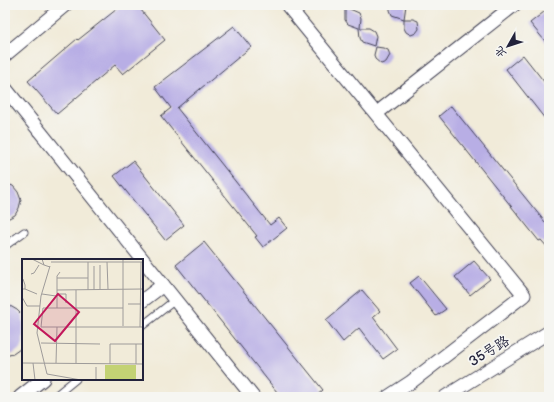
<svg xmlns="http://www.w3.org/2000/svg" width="554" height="402" viewBox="0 0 554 402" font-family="'Balsamiq Sans','LXGW WenKai TC',sans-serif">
<rect width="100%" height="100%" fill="#f6f6f2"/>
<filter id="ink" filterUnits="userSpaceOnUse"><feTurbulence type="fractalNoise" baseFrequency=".025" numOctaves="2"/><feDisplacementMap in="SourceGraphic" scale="8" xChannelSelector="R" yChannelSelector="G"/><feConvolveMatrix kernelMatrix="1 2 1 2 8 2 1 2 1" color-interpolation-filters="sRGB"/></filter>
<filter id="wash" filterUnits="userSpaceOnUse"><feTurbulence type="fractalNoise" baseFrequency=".012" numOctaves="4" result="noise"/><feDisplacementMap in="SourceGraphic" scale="16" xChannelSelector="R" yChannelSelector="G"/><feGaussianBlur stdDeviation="0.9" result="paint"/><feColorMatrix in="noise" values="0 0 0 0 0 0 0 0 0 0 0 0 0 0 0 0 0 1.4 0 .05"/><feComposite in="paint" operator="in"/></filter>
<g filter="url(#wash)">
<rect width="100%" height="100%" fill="#f1ebd9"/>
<g id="blocks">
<g fill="#b8aee5">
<path d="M122 5H137L165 40 123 74 115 65 57 114 28 81 77 39 78 40Z"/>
<path d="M390 5H406L404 19H413L418 21 419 29 416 33 411 35 406 32 404 28V19L392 15 390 10Z"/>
<path d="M345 7 359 13 361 18 360 28H369L374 31 376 36 374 46 362 42 360 38 359 28 348 24 345 20Z"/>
<path d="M549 8V46L530 23Z"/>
<path d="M234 26 251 47 177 108 270 225 279 218 287 228 263 247 255 237 257 236 161 116 171 108 155 87Z"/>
<path d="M376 47 383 48 388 50 390 55 386 62 381 64 375 59 374 55Z"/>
<path d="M523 55 549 88V124L506 69Z"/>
<path d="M451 106 549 227V249L541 240 539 241 439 116Z"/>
<path d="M133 161 184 225 165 240 114 176Z"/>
<path d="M5 183 13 186 18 192 21 200 19 208 15 215 5 220Z"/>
<path d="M204 242 323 390 315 397H281L176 265Z"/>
<path d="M474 261 490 279 470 295 455 277Z"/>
<path d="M419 276 446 309 436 316 410 283Z"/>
<path d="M362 290 380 311 373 317 397 349 383 359 359 328 343 342 326 320Z"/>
<path d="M5 303 17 310 23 316V344L20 349 13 354 5 356Z"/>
</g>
</g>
</g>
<g filter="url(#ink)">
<use href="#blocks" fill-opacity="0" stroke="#414053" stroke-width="1"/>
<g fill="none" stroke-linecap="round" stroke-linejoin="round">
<g stroke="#414053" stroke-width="9">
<g id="lane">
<path d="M5 246 24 232"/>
<path d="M142 326 175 300"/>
<path d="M54 397 76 379"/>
</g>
</g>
<g stroke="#414053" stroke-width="15">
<g id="street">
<path d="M287 5 524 295 411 382 388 397"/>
<path d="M5 55 65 5"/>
<path d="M5 88 253 397"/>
<path d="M377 113 514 5"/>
<path d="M142 301 163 285"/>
<path d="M20 397 43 379"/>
<path d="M445 397 549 332"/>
</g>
</g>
<use href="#lane" stroke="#fff" stroke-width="7"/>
<use href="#street" stroke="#fff" stroke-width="13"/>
</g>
</g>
<g text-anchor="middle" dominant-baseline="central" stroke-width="3.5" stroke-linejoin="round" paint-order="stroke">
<g font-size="14" fill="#22223b" stroke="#f6f6f2">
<text transform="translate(489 351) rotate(-32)">35号路</text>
</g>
</g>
<g transform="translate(22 259)">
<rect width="121" height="121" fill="#f1ebd9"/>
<path d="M83 106H114V121H83Z" fill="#c3d274"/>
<path fill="none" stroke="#9e9b9a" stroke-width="1" d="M10 0 22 6M20 0 22 6 28 8M29 3H121M85 3 86 30M28 7 19 37 15 74 25 115 59 121M72 7V31M9 15 12 14 17 6M35 19H66M0 30H3V26L1 20M3 30 15 35M35 31 121 30M66 31V3M78 31V6M20 35 34 37M35 35H44V44M0 38 5 47H18M106 45H119M35 49V17L38 13M101 49H21L19 68H121M101 67V0M118 68 119 3M19 84 78 85M0 104 121 105M11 104 13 121M34 104 35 68M54 104V31M88 105V85H121M114 105V85M74 108V121"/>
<path fill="#c2185b" fill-opacity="0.15" stroke="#c2185b" stroke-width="2" d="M36 35 57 53 33 82 12 65Z"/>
<rect width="121" height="121" fill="none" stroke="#22223b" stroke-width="2"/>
</g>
<rect width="554" height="402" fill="none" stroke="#f6f6f2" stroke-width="20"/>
<g transform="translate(508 46) rotate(231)" stroke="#f6f6f2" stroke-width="3" paint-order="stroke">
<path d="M0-3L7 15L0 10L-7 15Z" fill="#22223b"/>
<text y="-6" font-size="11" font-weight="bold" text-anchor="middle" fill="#22223b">北</text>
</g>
</svg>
